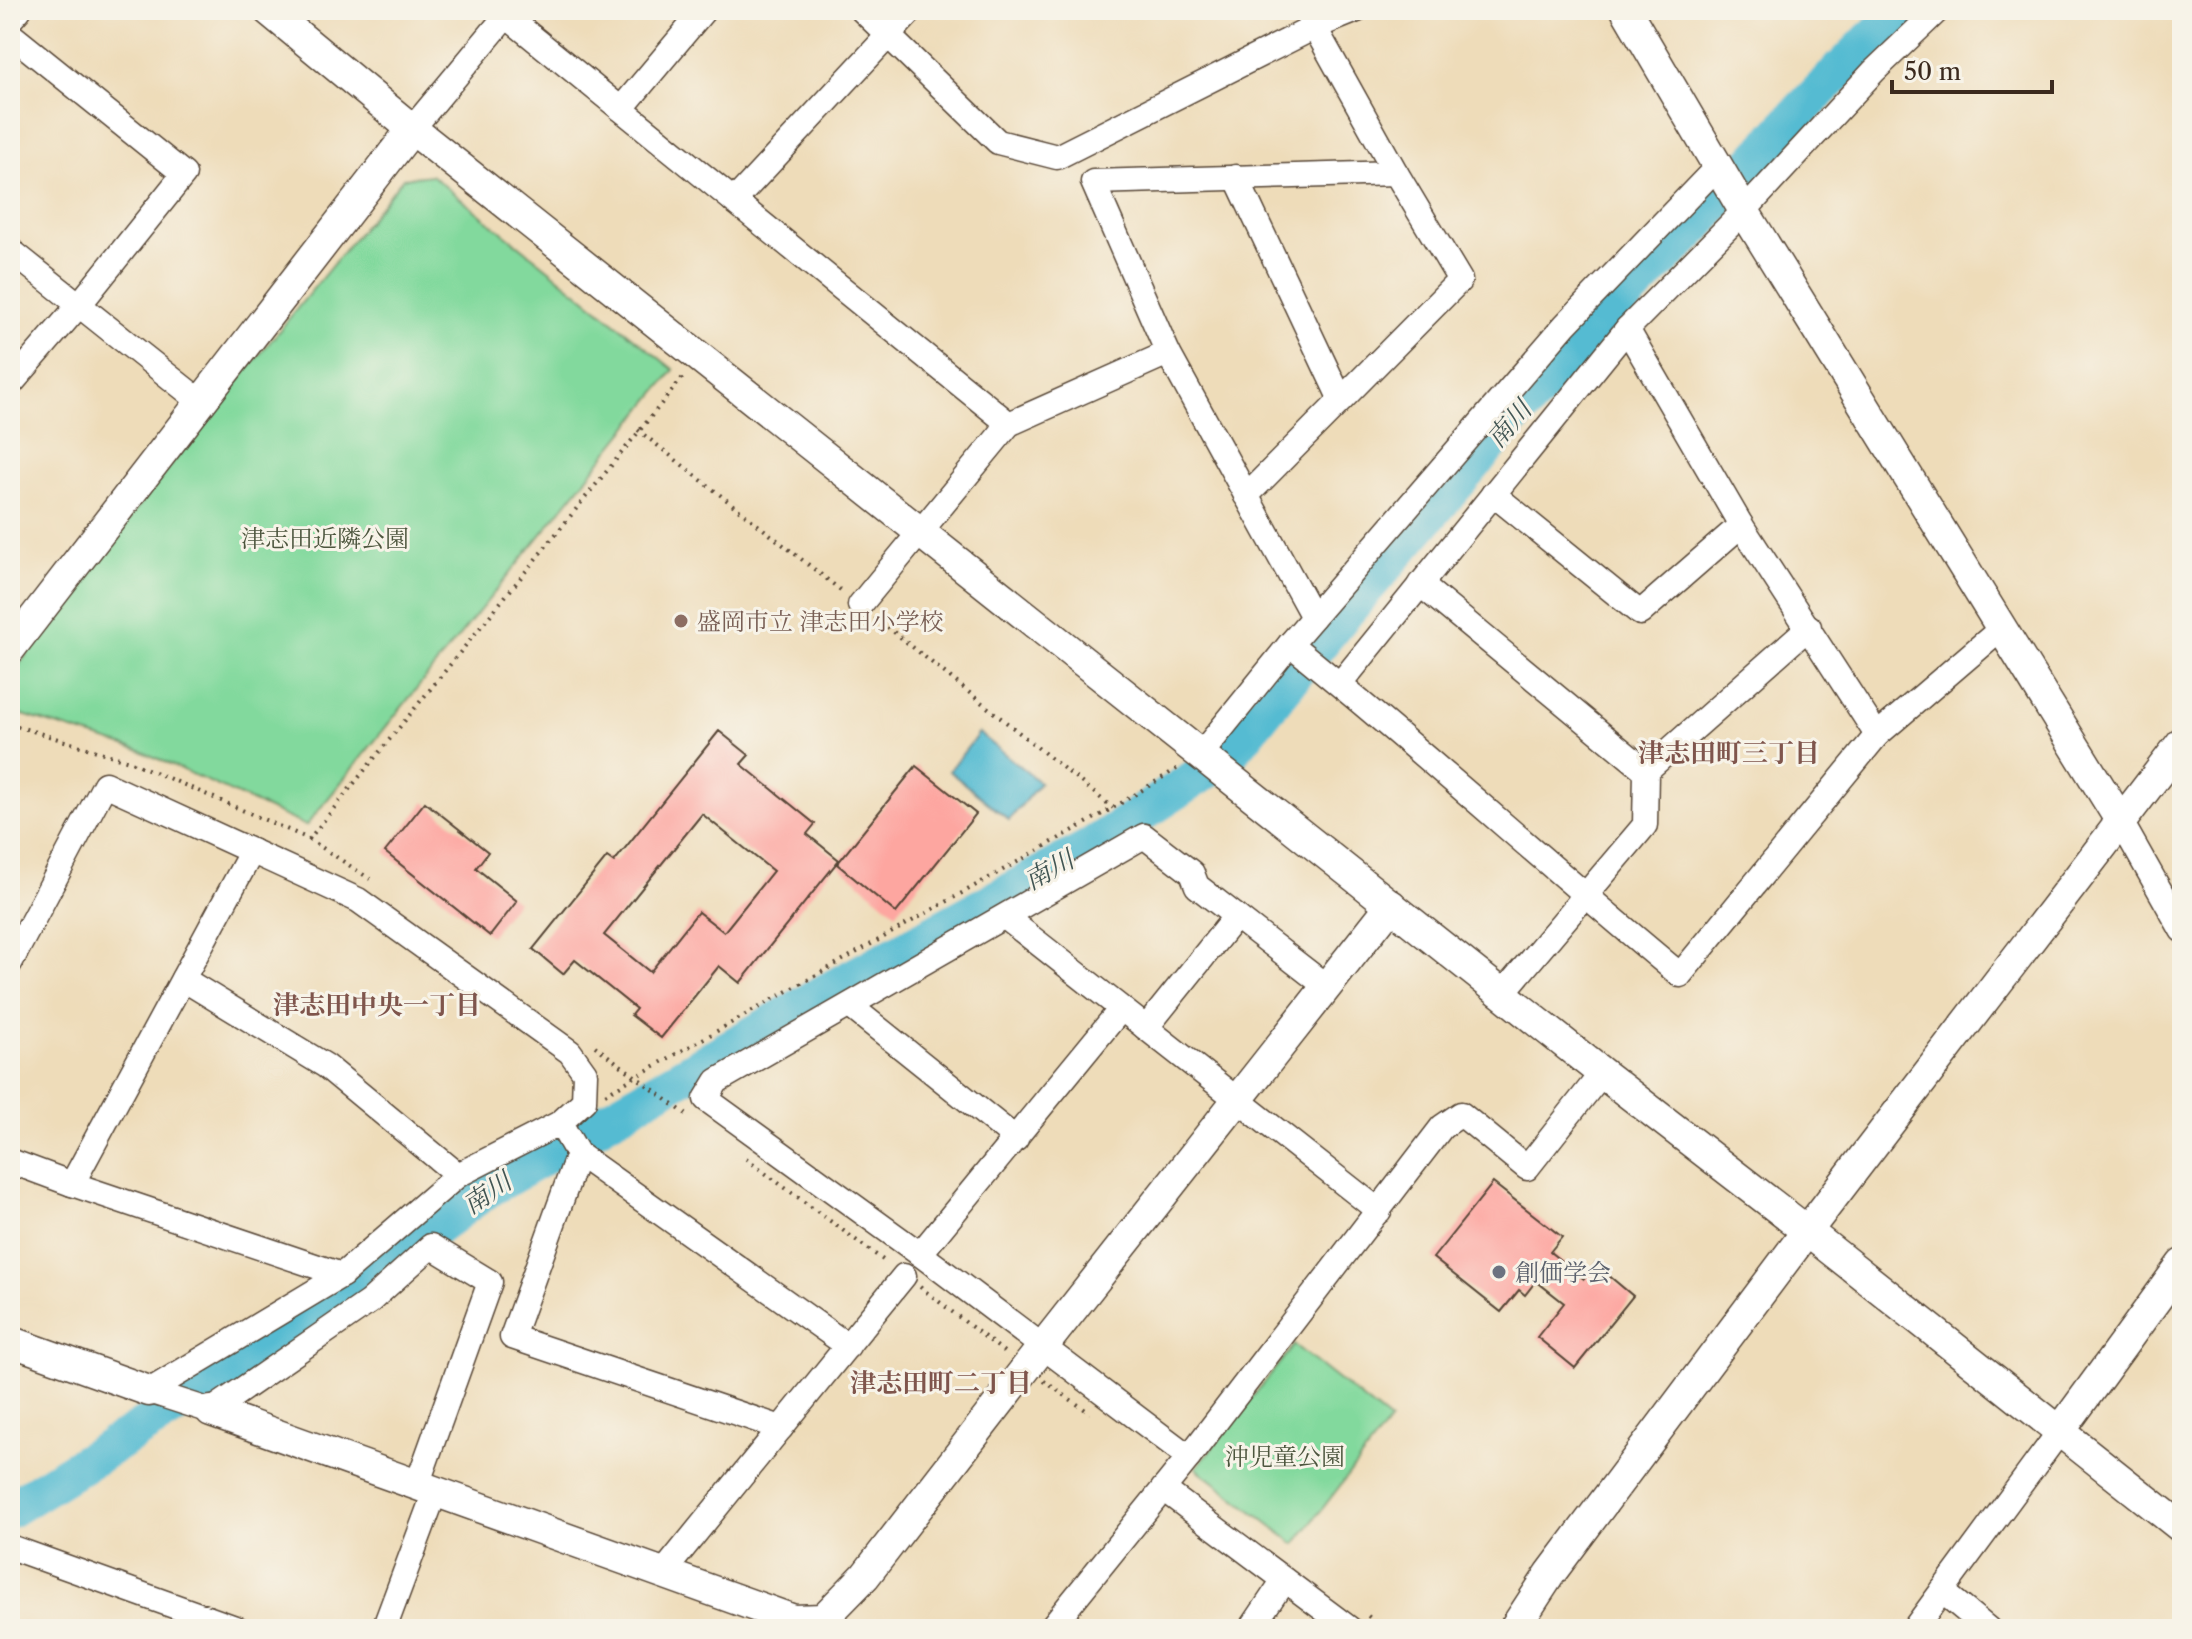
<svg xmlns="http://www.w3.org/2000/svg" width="2192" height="1639" viewBox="0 0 2192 1639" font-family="'Libre Caslon Text','Noto Serif JP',serif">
<rect width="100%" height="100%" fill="#f7f3e8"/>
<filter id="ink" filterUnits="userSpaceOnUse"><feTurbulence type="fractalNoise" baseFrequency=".0125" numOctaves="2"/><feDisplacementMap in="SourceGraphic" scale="16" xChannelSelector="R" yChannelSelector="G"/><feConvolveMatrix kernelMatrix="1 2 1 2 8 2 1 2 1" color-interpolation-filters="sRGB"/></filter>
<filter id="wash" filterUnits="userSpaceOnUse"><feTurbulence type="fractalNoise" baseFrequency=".006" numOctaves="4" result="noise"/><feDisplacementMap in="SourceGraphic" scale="32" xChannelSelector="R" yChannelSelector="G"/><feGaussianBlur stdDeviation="1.8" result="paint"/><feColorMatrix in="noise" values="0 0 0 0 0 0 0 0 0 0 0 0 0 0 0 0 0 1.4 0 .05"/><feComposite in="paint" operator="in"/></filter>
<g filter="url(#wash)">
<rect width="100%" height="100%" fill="#eedcb9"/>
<g fill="#82d99d" stroke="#5e825e" stroke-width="2">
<path d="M431 175 674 370 306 826 141 751 10 711V678L56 613 188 443 403 178Z"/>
<path d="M1294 1345 1390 1421 1295 1544 1196 1468Z"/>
</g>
<path fill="#54bbd2" stroke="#487278" stroke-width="2" d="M979 733 1040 783 1009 820 949 771Z"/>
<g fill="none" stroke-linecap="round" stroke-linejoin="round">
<path stroke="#54bbd2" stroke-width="38" d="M10 1509 206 1388 329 1307 486 1190 821 995 1089 848 1226 758 1340 618 1514 417 1612 311 1695 227 1803 108 1869 41 1905 10"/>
</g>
<g id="blocks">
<g fill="#fda6a0" fill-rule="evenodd">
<path d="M719 731 749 755 741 764 815 824 807 834 839 860 740 983 719 966 661 1038 631 1015 636 1009 575 960 563 974 533 949 607 857 614 862ZM702 814 773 871 724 932 698 912 650 972 604 935Z"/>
<path d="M916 766 976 814 896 913 837 864Z"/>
<path d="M425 802 488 852 476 868 517 901 490 936 385 852Z"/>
<path d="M1493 1183 1562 1237 1550 1252 1584 1279 1595 1264 1633 1296 1575 1368 1537 1337 1564 1303 1536 1281 1525 1295 1519 1290 1501 1312 1433 1258Z"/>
</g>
</g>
</g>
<g filter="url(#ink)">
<use href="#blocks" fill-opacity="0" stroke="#564535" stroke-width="2"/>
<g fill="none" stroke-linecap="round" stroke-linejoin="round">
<g stroke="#564535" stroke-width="27">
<g id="minor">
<path d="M499 10 1009 424"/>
<path d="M862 10 998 142 1057 157 1315 27 1357 10"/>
<path d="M10 20 19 10"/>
<path d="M10 34 184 174 79 305 10 385"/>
<path d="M621 109 704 10"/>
<path d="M412 129 511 10"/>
<path d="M1236 177 1341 400"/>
<path d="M734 201 912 10"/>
<path d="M10 250 201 402"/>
<path d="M1493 494 1640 613 1741 525"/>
<path d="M1246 496 1460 280 1396 173 1305 10"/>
<path d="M1420 584 1646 771"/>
<path d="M860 605 1009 424 1168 353"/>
<path d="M1313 617 1168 353 1093 182 1396 173"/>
<path d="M1290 644C1423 751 1549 867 1680 975L1877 735 2002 628"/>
<path d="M1340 684 1627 329"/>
<path d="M1877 735 1741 525 1627 329 1744 211 1874 71 1938 10"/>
<path d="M1201 754 1290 644 1565 325 1718 166"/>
<path d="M2120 820 2182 930"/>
<path d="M1005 917 1379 1211"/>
<path d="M10 963 105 784 358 900 570 1052 585 1073 584 1101 560 1123 458 1175 342 1275 149 1391"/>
<path d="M183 979 326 1066 458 1175"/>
<path d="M1502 994 1645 825 1646 771 1809 627"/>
<path d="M850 1006 1016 1139"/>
<path d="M1146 1028 1236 916"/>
<path d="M560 1123 578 1154 848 1346"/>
<path d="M578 1154 512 1337 781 1428"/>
<path d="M10 1161 72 1184 342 1275"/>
<path d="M72 1184 252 851"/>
<path d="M920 1254 1121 1009"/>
<path d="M149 1391 211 1411 369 1302 431 1246 490 1282 417 1485"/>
<path d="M1189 1457 920 1254 706 1099 717 1081 1144 836 1192 873 1197 886 1327 987"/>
<path d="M1163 1489 1350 1629"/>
<path d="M10 1547 238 1629"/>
<path d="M663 1573 904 1276"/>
<path d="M1942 1591 1988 1629"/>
<path d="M384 1629 435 1492"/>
<path d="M1050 1629 1189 1457 1442 1127 1461 1114 1527 1168 1602 1073"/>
<path d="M1251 1629 1284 1580"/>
<path d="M1914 1629 2060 1431"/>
</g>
</g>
<g stroke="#564535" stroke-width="33">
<g id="tertiary">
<path d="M268 10 412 129 1602 1073 1807 1231 2182 1528"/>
<path d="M1626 10 1744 211 2120 820"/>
<path d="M10 649 412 129"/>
<path d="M10 1341 149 1391"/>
<path d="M211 1411 794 1620 823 1619 865 1576 1026 1368 1391 905"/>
<path d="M2060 1431 2182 1264"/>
<path d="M1514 1629 1550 1574 1807 1231 2182 742"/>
</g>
</g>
<g stroke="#564535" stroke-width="4" stroke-dasharray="2 6" stroke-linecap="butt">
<path d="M638 430 843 592"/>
<path d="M875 617 1113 808"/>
<path d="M10 724 129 761 309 839 683 377"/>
<path d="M309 839 370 879"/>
<path d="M595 1046 691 1118"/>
<path d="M605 1094 1113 808 1178 768"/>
<path d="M746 1159 887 1263"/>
<path d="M920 1287 1008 1355"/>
<path d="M1044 1381 1090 1413"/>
<path d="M1368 1616 1385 1629"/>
</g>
<use href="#minor" stroke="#fff" stroke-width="24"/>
<use href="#tertiary" stroke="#fff" stroke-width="30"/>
</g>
</g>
<circle fill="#8d6e63" stroke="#f7f3e8" stroke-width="3" cx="681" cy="621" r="8"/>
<circle fill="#6b7280" stroke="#f7f3e8" stroke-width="3" cx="1499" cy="1272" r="8"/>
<g text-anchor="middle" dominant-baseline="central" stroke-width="6" stroke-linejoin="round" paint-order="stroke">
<g font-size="24" fill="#4d563e" stroke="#f7f3e8">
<text x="325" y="538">津志田近隣公園</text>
<text x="1285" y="1456">沖児童公園</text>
</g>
<g font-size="24" fill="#785e54" stroke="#f7f3e8" text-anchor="start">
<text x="697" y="621">盛岡市立 津志田小学校</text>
</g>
<g font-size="24" fill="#5b616d" stroke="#f7f3e8" text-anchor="start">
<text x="1515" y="1272">創価学会</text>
</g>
<g font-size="26" font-style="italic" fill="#425654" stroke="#f7f3e8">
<text transform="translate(1509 424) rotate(-49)">南川</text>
<text transform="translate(1049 870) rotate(-29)">南川</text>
<text transform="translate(487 1193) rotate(-34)">南川</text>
</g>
<g font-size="26" font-weight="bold" fill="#7f554c" stroke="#f7f3e8">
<text x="1729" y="753">津志田町三丁目</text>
<text x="377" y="1005">津志田中央一丁目</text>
<text x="941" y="1383">津志田町二丁目</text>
</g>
</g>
<rect width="2192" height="1639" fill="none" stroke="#f7f3e8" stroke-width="40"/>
<path d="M1892 80v12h160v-12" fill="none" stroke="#3b2a1e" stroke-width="4"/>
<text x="1904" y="80" font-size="24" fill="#3b2a1e" stroke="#f7f3e8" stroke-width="6" paint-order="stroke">50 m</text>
</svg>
